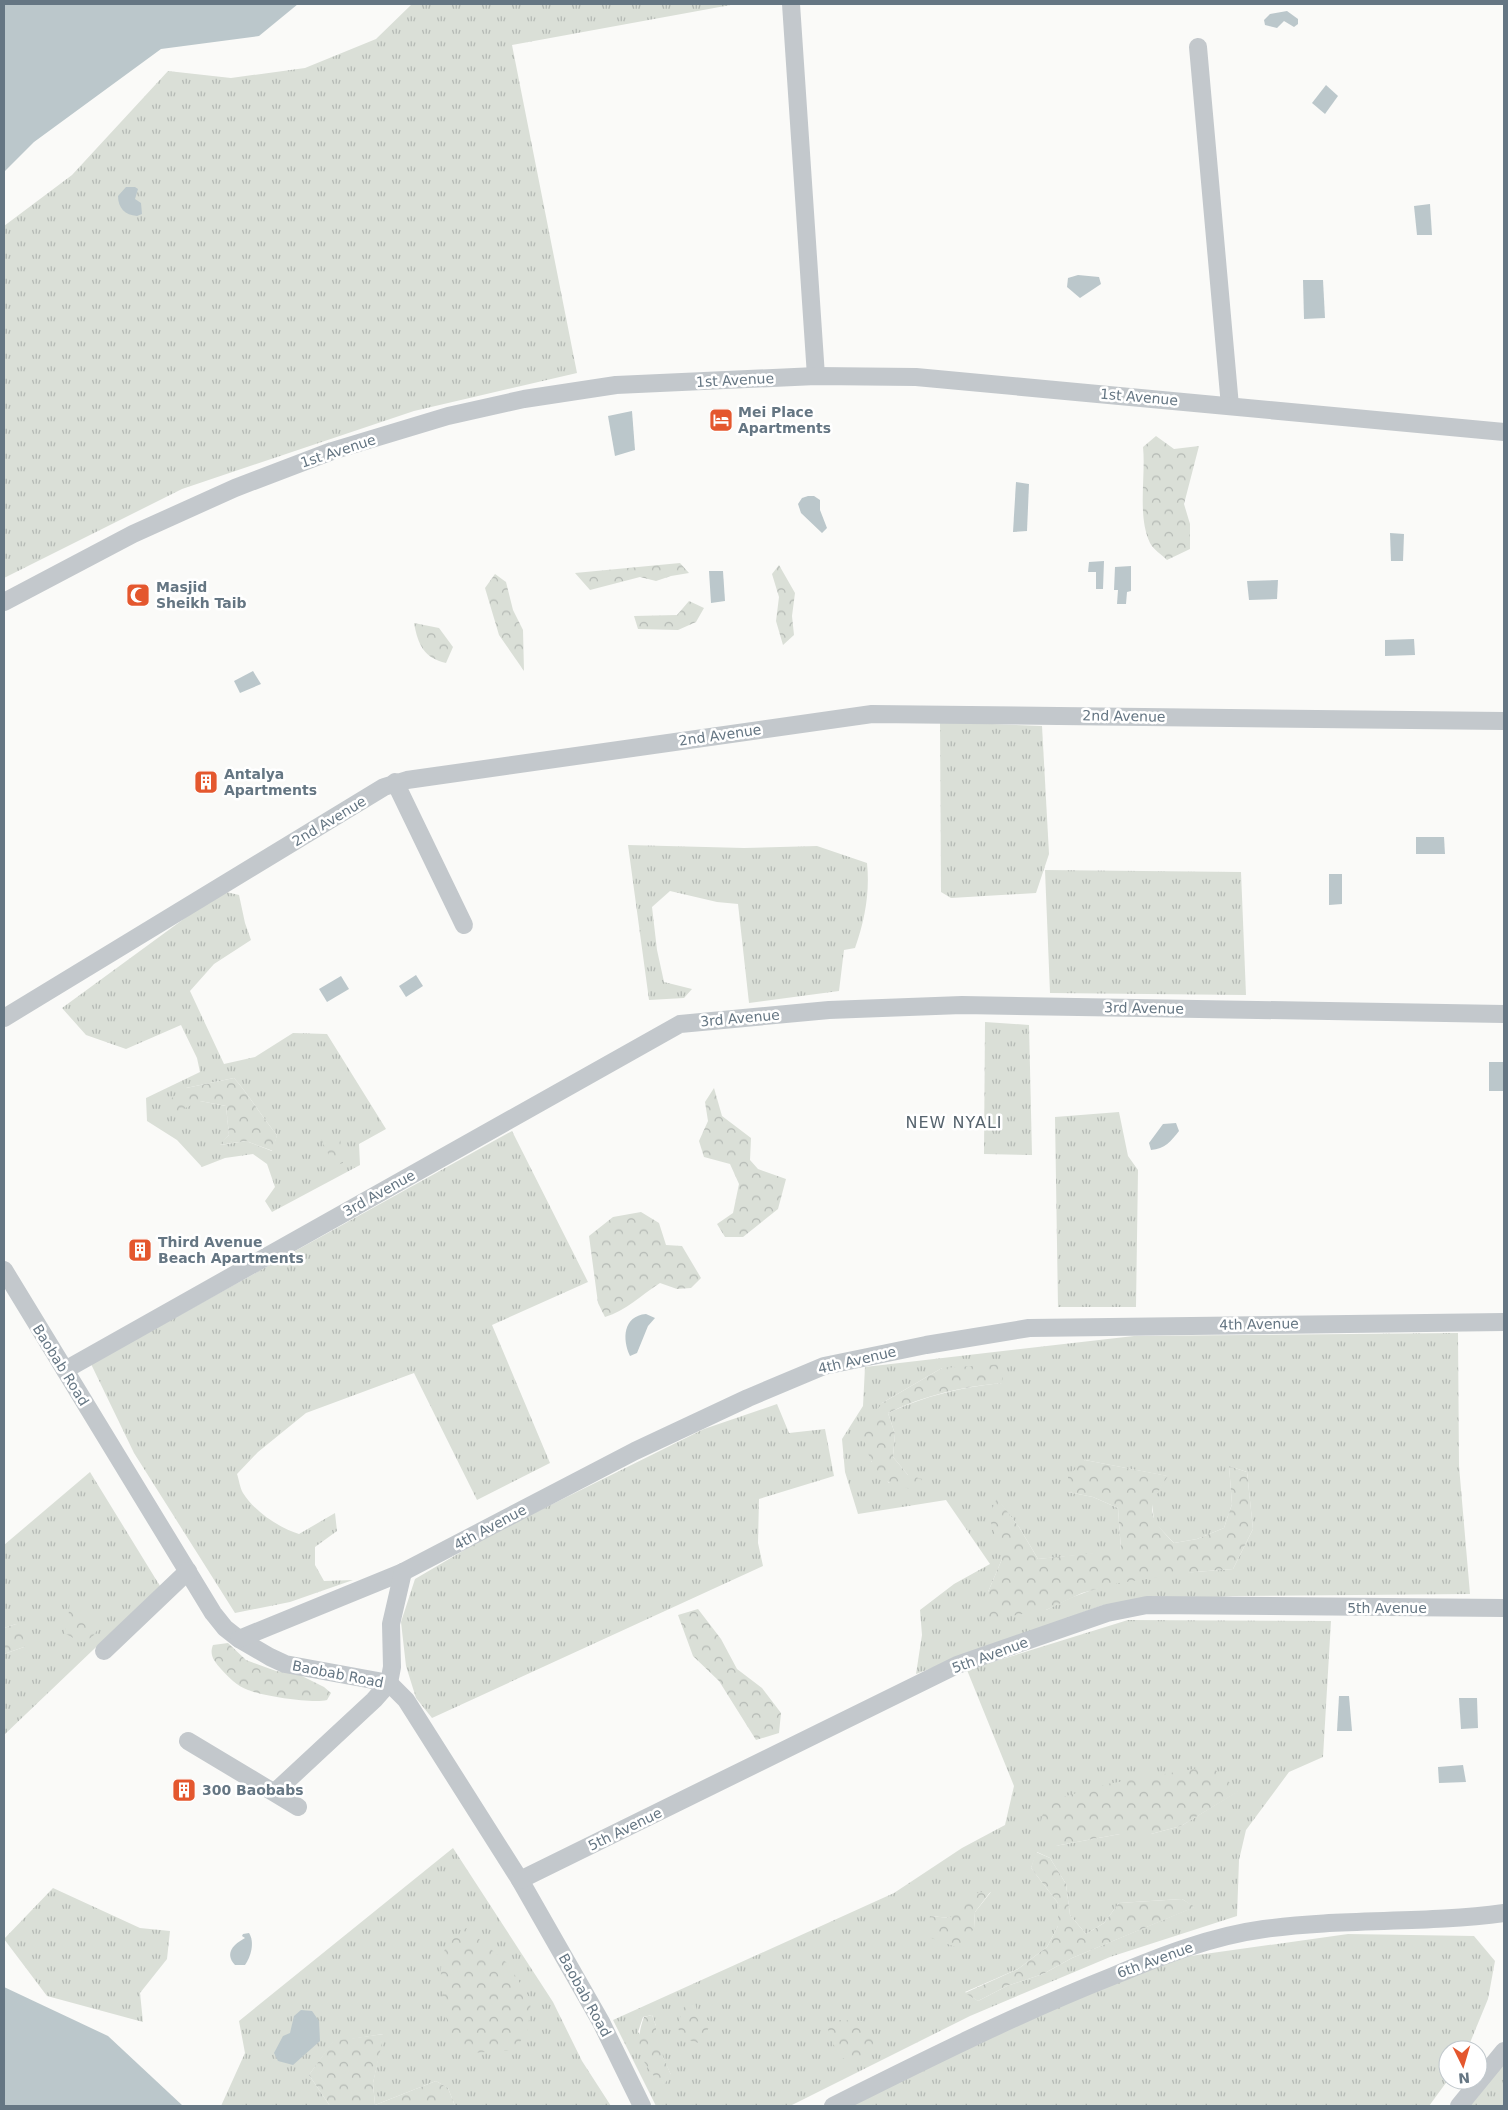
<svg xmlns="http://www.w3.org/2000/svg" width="1508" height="2110" viewBox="0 0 1508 2110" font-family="'DejaVu Sans',sans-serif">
<defs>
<pattern id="grass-tufts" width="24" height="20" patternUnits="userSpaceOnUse" patternTransform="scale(1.25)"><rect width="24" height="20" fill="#dadfd7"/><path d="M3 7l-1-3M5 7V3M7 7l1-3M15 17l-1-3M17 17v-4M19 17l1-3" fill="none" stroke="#b4b9b4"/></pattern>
<pattern id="forest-crowns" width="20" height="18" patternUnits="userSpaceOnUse" patternTransform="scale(1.25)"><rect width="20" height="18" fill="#dadfd7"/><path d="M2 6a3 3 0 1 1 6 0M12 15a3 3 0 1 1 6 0" fill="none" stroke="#b4b9b4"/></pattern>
</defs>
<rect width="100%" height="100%" fill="#fafaf8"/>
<g fill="url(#grass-tufts)" fill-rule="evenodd">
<path d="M412 4H736L512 45 577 373 414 411 182 489 4 578V226L72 175 168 71 231 78 305 68 376 39Z"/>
<path d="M940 722 1042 726 1049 854 1036 893 951 898 941 892Z"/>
<path d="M628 845 744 848 817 846 867 863C870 892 865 920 855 948L844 950 839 991 749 1003 738 904 717 902 670 891 652 907 657 950 664 982 692 989 684 998 649 1000Z"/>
<path d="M1045 870 1241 872 1246 995 1050 993Z"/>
<path d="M222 891 239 895 245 923 251 940 214 964 190 991 224 1064 255 1057 293 1033 327 1034 386 1129 359 1144 360 1165 272 1212 265 1201 275 1187 267 1164 253 1154 225 1158 202 1167 177 1140 147 1121 146 1098 200 1072 197 1058 181 1025 126 1049 86 1035 62 1008ZM234 1078C250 1096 261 1116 277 1135L272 1151 246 1141 220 1145 229 1135 226 1106 200 1101 186 1088Z"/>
<path d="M985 1022 1029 1025 1032 1155 984 1154Z"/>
<path d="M1119 1112 1128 1156 1138 1170 1136 1307H1058L1055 1117Z"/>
<path d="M512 1131 588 1282 492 1325 550 1463 477 1500 414 1373 306 1413 258 1452 237 1474C239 1480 240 1488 243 1493 256 1513 278 1527 299 1534L335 1513 337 1531 315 1547V1565L324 1581 353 1580 290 1602 235 1613 134 1453 91 1364Z"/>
<path d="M1458 1333 1459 1466 1470 1594 1233 1596 1103 1605 916 1674 922 1635 920 1610 954 1584 990 1564 946 1500 858 1514 845 1472 842 1439 863 1406 865 1367 1134 1336ZM942 1368 1002 1383C961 1387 925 1396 888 1413L895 1434 893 1457 908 1475 889 1483 871 1461 882 1403ZM1085 1460 1167 1476 1152 1501 1154 1522 1174 1543 1197 1539 1224 1528 1232 1504 1229 1466 1247 1472 1253 1529 1233 1569C1183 1573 1128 1575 1081 1594 1069 1598 1058 1604 1046 1610L988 1592 1002 1559 997 1499 1019 1527 1038 1559 1121 1551 1118 1508 1093 1497 1068 1492Z"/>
<path d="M777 1404 789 1433 825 1429 834 1476 759 1499 758 1543 763 1566 432 1718 416 1698 406 1666 401 1622 415 1579 490 1535 704 1429Z"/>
<path d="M90 1472 160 1586 4 1735V1654L24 1647 16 1624 4 1628V1545Z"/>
<path d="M1128 1620 1331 1621 1323 1757 1289 1772 1246 1830 1239 1860 1237 1916 1110 1957 970 2016 790 2106H656L613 2020 894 1893 962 1848 1005 1825 1014 1786 967 1670ZM1238 1791 1181 1826 1151 1834H1120L1055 1846ZM1037 1852 1050 1858 1066 1884 1070 1915 1086 1934 1104 1923 1119 1903 1182 1899 1194 1907 1072 1958 1043 1974 1007 1986 978 2001 965 1992 1018 1969 1047 1947 1058 1926V1903L1031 1868ZM991 1892 975 1912 974 1928 930 1916 950 1918ZM652 2015 656 2026 655 2040 671 2075 638 2032 643 2017Z"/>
<path d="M453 1848 553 2002 582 2061 611 2106H455L448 2088 436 2081 375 2105 373 2083 383 2034 333 2042 309 2075 330 2106H221L245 2053 239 2021Z"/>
<path d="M53 1888 140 1928 170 1931 167 1959 140 1993 143 2022 47 1996 4 1939Z"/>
<path d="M1348 1934 1474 1936 1495 1961 1488 1999 1467 2050H1448V2080L1429 2106H842L1063 2001 1169 1959Z"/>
<path d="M1504 2059V2106H1467Z"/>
</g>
<g fill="url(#forest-crowns)">
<path d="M1156 436 1174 449 1199 446 1184 504 1190 524V549L1167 560C1162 555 1153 549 1150 543 1137 516 1146 476 1143 447Z"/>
<path d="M680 563 689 573 671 576 656 581 640 577 590 590 575 573Z"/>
<path d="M779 565 795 593 792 616 794 635 783 645 776 621 779 597 772 574Z"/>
<path d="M495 574 506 582 513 610 523 630 524 671 499 635 485 588Z"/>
<path d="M689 601 704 608 696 622 678 630 638 629 634 616 677 615Z"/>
<path d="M414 623 439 628 453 647 446 663C424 658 418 645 414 623Z"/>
<path d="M234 1078C250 1096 261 1116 277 1135L273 1151 246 1141 219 1145 229 1135 226 1106 200 1101 175 1113 162 1105 186 1088Z"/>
<path d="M714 1088 722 1116 751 1138 750 1160 758 1169 786 1179 778 1209 743 1237H725L717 1224 733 1213 739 1184 730 1164 704 1157 699 1141 708 1121 705 1102Z"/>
<path d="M336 1137 340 1138 343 1163 334 1166 321 1139Z"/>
<path d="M641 1212 659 1223 666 1245 682 1246 701 1278 691 1288 677 1289 660 1283C641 1295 626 1311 605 1317L598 1303 589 1236 613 1217Z"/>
<path d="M1004 1364 1002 1383C961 1387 925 1395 888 1413L895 1434 893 1457 908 1475 922 1479 917 1490C909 1488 897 1487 890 1483 871 1473 867 1449 862 1431L882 1403 942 1368Z"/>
<path d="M1085 1460 1168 1476C1146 1510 1146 1515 1174 1543L1197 1539 1224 1528 1232 1504 1229 1466 1247 1472 1253 1529 1233 1569 1195 1572 1119 1583 1082 1593 1046 1610 986 1620 988 1592 1002 1559 989 1516 997 1498 1019 1527 1038 1559 1121 1550 1118 1508 1093 1497 1068 1492V1476Z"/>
<path d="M70 1600 83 1615 101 1625 93 1636 83 1643 64 1633 68 1621Z"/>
<path d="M698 1609 721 1639 737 1669 762 1688 781 1713 779 1733 756 1740 719 1681 693 1656 678 1615Z"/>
<path d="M16 1624 34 1638 24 1647 4 1654V1628Z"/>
<path d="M228 1643 246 1660 276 1671 298 1674 324 1687 331 1693 327 1700C313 1704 263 1696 248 1690 237 1686 228 1677 221 1669 214 1661 209 1655 213 1645Z"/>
<path d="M1211 1766 1239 1791 1181 1826 1151 1834H1120L1055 1846 1039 1828 1046 1802 1107 1784Z"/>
<path d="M1036 1852 1050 1858 1066 1884 1070 1915 1086 1934 1104 1923 1119 1903 1182 1899 1195 1907 1072 1958 1043 1974 1007 1986 978 2001 965 1993 1018 1969 1047 1947 1058 1926V1903L1031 1868Z"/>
<path d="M991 1891 975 1912 974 1928 961 1949 926 1936 930 1916 950 1918C964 1899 967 1893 991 1891Z"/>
<path d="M466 1928 507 1963 531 2000 528 2029 515 2050 472 2053 453 2044C446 2021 434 1970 446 1947 449 1941 460 1934 466 1928Z"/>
<path d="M695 2003 698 2014 712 2023 699 2043 683 2039 677 2026 684 2007Z"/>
<path d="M652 2015 656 2026V2040L671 2075 663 2086C641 2063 633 2047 644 2017Z"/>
<path d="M837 2020 863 2021 875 2043 865 2060 858 2064 842 2058 832 2042 827 2026Z"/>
<path d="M384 2034 373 2083 375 2105 436 2081 448 2088 455 2106H330L309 2075 333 2041Z"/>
</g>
<g fill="#bbc7cb">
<path d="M4 4H298L259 36 161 49 34 142 4 172Z"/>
<path d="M1287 11 1298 19V24L1294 27 1284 21 1277 28 1265 25 1264 20 1270 14Z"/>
<path d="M1326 85 1338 96 1325 114 1312 103Z"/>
<path d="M126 187H135L138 189 135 199 141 203 142 214 137 216C125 215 118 208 118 196Z"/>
<path d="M1430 204 1432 235H1417L1414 206Z"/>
<path d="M1078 275 1099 277 1101 284 1080 298 1067 287 1068 278Z"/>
<path d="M1303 280H1323L1325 318 1304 319Z"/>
<path d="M632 411 635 450 615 456 608 416Z"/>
<path d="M1016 482 1029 484 1027 531 1013 532Z"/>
<path d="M808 496H814L820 500V510L827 528 822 533 801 513 798 504 802 498Z"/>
<path d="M1390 533 1404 534 1403 561H1391Z"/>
<path d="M1104 561 1103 589H1096V572H1088L1089 562Z"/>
<path d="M1131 566V591L1127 592 1126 604H1117L1118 590H1114L1115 567Z"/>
<path d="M709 571H723L725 601 711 603Z"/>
<path d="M1278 580 1277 599 1249 600 1247 581Z"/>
<path d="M1414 639 1415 655 1385 656V640Z"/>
<path d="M253 671 261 684 240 693 234 681Z"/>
<path d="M1416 837H1444L1445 854H1416Z"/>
<path d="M1329 874H1342V904L1329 905Z"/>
<path d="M416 975 423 986 406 997 399 986Z"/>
<path d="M341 976 349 989 327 1002 319 989Z"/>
<rect x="1489" y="1062" width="15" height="29"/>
<path d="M1176 1123 1179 1131C1171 1141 1165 1149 1151 1150L1149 1143 1163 1124Z"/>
<path d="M646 1314 655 1318 648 1326 637 1353 630 1356C622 1339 623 1316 646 1314Z"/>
<path d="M1339 1696H1349L1352 1731H1337Z"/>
<path d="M1459 1698H1477L1478 1728 1461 1729Z"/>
<path d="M1463 1765 1466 1782 1439 1783 1438 1767Z"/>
<path d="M249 1933C255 1942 251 1957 245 1965H235C224 1953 234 1944 245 1938L242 1936 243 1934Z"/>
<path d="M4 1987 108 2036 183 2106H4Z"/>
<path d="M301 2010 312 2011 319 2021 320 2041 293 2065 278 2061 274 2053 283 2036 290 2033 294 2016Z"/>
</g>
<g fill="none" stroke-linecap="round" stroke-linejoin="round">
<g stroke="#c3c8cc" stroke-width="18">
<path d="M791 4 816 376"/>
<path d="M1198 47 1230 406"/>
<path d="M4 602 133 534 235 488 332 451 448 416 524 399 616 385 816 376 916 377 1504 432"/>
<path d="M395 782 464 925"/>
<path d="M4 1018 384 787 407 780 872 714 1504 721"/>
<path d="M4 1270 213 1613 225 1628 239 1639 270 1657 285 1664 389 1683 406 1700 520 1880 601 2022 642 2106"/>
<path d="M65 1370 680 1024 829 1010 962 1005 1504 1014"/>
<path d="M239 1639 403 1572 635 1451 748 1398 824 1366 926 1345 1029 1328 1504 1322"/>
<path d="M104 1651 188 1571"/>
<path d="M188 1741 298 1807"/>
<path d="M275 1792 374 1700 389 1683 392 1667 391 1624 403 1572"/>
<path d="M520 1880 957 1665 1107 1613 1147 1605 1504 1608"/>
<path d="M833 2106C925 2060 1017 2014 1113 1976 1161 1956 1212 1936 1264 1929 1343 1918 1425 1924 1504 1913"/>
<path d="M1459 2106 1504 2051"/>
</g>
</g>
<defs>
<g id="hotel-square" transform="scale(1.25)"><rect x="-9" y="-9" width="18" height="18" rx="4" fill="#e4572e" stroke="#fff"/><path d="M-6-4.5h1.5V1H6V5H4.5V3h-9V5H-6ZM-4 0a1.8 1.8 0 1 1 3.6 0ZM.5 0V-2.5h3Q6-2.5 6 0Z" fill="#fff"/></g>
<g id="mosque-square" transform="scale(1.25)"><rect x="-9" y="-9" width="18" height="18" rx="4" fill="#e4572e" stroke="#fff"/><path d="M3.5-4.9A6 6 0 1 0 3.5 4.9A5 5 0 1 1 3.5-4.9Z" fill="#fff"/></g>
<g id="building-square" transform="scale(1.25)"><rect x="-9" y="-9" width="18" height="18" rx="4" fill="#e4572e" stroke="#fff"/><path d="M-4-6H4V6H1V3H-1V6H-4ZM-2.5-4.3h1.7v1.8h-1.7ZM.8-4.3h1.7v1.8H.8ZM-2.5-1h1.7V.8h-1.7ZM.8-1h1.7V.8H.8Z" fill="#fff"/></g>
</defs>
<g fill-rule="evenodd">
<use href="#hotel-square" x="721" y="420"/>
<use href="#mosque-square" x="138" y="595"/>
<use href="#building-square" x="206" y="782"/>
<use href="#building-square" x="140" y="1250"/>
<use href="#building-square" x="184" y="1790"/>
</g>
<g text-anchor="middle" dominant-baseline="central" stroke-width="5" stroke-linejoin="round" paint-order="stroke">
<g font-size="14" fill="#657683" stroke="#fff">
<text transform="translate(735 380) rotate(-3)">1st Avenue</text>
<text transform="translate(1139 397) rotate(5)">1st Avenue</text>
<text transform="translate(338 451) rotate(-18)">1st Avenue</text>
<text transform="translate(1124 716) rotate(1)">2nd Avenue</text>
<text transform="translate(720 735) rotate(-8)">2nd Avenue</text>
<text transform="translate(329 821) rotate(-31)">2nd Avenue</text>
<text transform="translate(1144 1008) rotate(1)">3rd Avenue</text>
<text transform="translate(740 1018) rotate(-5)">3rd Avenue</text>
<text transform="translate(379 1193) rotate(-29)">3rd Avenue</text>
<text transform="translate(1259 1324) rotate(-1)">4th Avenue</text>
<text transform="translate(857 1360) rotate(-13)">4th Avenue</text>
<text transform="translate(61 1365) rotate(58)">Baobab Road</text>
<text transform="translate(490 1527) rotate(-28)">4th Avenue</text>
<text x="1387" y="1608">5th Avenue</text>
<text transform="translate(990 1655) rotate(-20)">5th Avenue</text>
<text transform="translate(338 1674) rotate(11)">Baobab Road</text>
<text transform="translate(625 1829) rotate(-26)">5th Avenue</text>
<text transform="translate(1155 1960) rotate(-20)">6th Avenue</text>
<text transform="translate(585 1995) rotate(61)">Baobab Road</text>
</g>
<g font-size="14" font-weight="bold" fill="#657683" stroke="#fff" text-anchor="start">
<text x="738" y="412">Mei Place<tspan x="738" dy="16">Apartments</tspan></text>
<text x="156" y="587">Masjid<tspan x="156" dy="16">Sheikh Taib</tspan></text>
<text x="224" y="774">Antalya<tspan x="224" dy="16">Apartments</tspan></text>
<text x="158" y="1242">Third Avenue<tspan x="158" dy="16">Beach Apartments</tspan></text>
<text x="202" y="1790">300 Baobabs</text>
</g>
<g font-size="16" letter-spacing="1" fill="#57646e" stroke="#fff">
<text x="954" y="1122">NEW NYALI</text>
</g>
</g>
<rect width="1508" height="2110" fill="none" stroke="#657683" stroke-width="10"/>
<g transform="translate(1463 2065) rotate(175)"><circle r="24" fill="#ffffff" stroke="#c1c8cd"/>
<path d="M0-4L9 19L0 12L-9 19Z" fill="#e4572e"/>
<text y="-8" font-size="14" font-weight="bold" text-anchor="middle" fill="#657683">N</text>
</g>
</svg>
